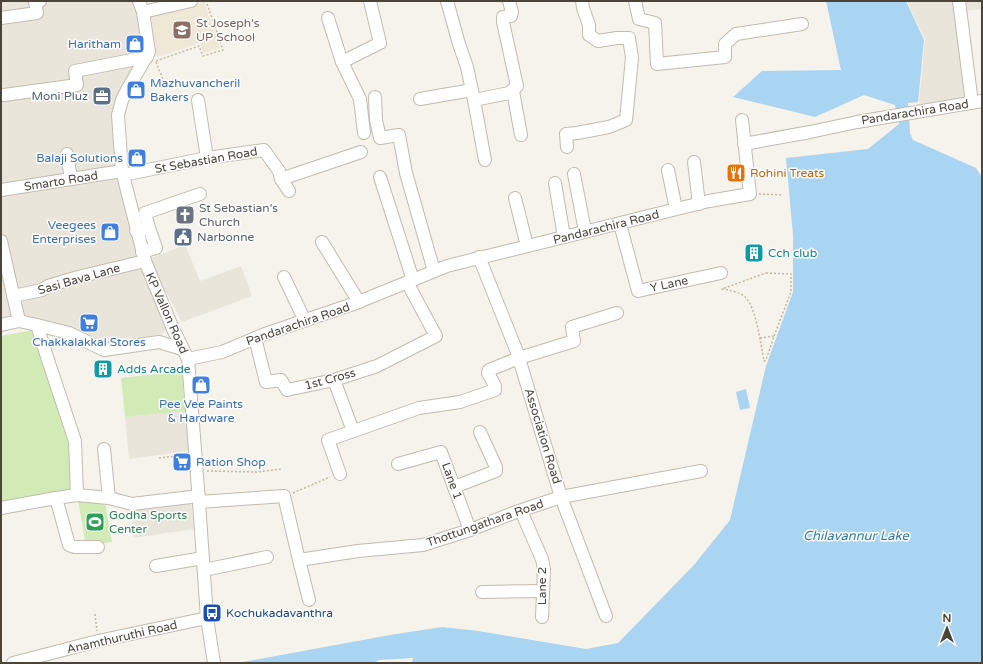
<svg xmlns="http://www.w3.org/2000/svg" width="983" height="664" viewBox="0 0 983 664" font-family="'Varela Round',sans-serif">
<rect width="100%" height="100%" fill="#f6f3ec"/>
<g fill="#eae5da">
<path d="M1 1H137L147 52 121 99 120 170 1 188Z"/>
<path d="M907 1H982V9L964 11 978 100 924 107 919 102 925 40Z"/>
<path d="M120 173 168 327 160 337 104 344 1 320V192Z"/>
<path d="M185 245 200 281 241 266 252 296 182 322 167 294 157 279 149 259Z"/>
<path d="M185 411 189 451 129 459 125 417Z"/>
<path d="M191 501 194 529 133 538 132 507Z"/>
</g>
<path fill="#efe8d6" d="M204 2 220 48 204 53 200 43 157 57 147 16Z"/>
<g fill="#d2eab5">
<path d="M34 330 71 441 73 493 1 504V336Z"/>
<path d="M182 371 185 411 125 417 121 378Z"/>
<path d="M78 500 105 502 112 542 86 546Z"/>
</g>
<g fill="#a9d4f2">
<path d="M826 1H906L924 40 918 102 908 103 910 133 913 140 976 168 982 177V663H412L413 658 379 660 373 663H237L390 635 442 627 478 631 586 649 618 643 694 565 730 520 766 366 793 292V235L786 158 868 149 899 124 895 105 864 95 815 117 733 97 762 71 841 70Z"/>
<path d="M746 389 750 408 740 410 736 392Z"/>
</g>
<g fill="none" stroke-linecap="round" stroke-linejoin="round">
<g stroke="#c2bbae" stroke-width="14">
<g id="minor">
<path d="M139 1 143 12 149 52 127 90 122 100 118 115 122 171 145 261 173 329 188 359 199 502 207 618 214 663"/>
<path d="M447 1 459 44 467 67 474 100 509 93 517 86 503 22V17L511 16 512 12 509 1"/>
<path d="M635 1 639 19 655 23 657 64 725 57V44L736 34 802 24"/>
<path d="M959 1 972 103"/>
<path d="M143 12 191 1"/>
<path d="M1 18 37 13 35 2 40 1"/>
<path d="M328 18 342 62"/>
<path d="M513 91 521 135"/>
<path d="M4 95 77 85 75 71 147 57"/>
<path d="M375 97 376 120 380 138 399 135 406 173 434 271"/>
<path d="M420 99 472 90"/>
<path d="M198 100 207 158"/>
<path d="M474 100 485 160"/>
<path d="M364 133 360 99 342 62 380 43 370 1"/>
<path d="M744 144 810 132 857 122 982 101"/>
<path d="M567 147 566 134 577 133 609 127 626 120 632 58 629 38H617L598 41 589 35V25L583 8 582 1"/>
<path d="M67 154 71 179"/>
<path d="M694 162 699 204"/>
<path d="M668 170 676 209"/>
<path d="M574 174 585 231"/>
<path d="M123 175 207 158 264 150 279 171 281 179 289 191"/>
<path d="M380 177 413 280"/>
<path d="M281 179 361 152"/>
<path d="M555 183 564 237"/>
<path d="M1 190 122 171"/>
<path d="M515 198 527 246"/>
<path d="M620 224 638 291 721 273"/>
<path d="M136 231 149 228 145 213 200 194"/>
<path d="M1 241 19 321"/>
<path d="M322 242 359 302"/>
<path d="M142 252 156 248 149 228"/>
<path d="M479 257 517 352 561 497 606 616"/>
<path d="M284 277 305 321"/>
<path d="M13 296 42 290 48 286 78 277 145 261"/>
<path d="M1 325 19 321 37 325 69 333 104 350 159 342 182 349"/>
<path d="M37 325 47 357 75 441 77 495"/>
<path d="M255 338 266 382 281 380 287 390 334 380 377 366 436 336 407 282"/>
<path d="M188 359 222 352 265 334 356 303 447 266 709 201 750 194 742 120"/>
<path d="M334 380 353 431"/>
<path d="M104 449 109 498"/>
<path d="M398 464 441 452 470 530"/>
<path d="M340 474 328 440 419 408 460 402 495 390V386L488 373 489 370 519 358 574 341 572 327 617 313"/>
<path d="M454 487 496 471V467L480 432"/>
<path d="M56 498 69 545 74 547H98"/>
<path d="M199 502 284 496 299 560 358 551 423 545 470 530 516 512 561 497 620 486 701 471"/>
<path d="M1 508 56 498 77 495 109 498 132 504 199 496"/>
<path d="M521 511 542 559 544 569 542 617"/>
<path d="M299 560 309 600"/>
<path d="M156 566 203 558"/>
<path d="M204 570 267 557"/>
<path d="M482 592 542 591"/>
<path d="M13 663 98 641 207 618"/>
</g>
</g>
<g stroke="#c4b79f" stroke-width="1.5" stroke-dasharray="2 2" stroke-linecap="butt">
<path d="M156 61 199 46 203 56 223 50 206 1"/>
<path d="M156 62 165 85"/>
<path d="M759 194 782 195"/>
<path d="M766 273 791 274V292L774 336 766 360 764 361C761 346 756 306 745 297 740 292 729 290 722 289Z"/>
<path d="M760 338 774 336"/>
<path d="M159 458 185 455"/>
<path d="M207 471 257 472 282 469"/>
<path d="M293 493 330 477"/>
<path d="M95 614 97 631"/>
</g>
<use href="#minor" stroke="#fff" stroke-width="12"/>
</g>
<defs>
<g id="school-square" transform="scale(1)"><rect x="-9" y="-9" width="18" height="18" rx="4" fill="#8d6e63" stroke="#fff"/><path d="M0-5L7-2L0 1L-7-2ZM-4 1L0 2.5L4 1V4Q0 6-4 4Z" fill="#fff"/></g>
<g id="shop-square" transform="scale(1)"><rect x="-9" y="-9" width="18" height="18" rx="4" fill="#3f7fe0" stroke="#fff"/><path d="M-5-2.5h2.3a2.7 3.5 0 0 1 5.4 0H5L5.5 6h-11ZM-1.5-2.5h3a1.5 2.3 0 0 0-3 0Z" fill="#fff"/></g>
<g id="office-square" transform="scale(1)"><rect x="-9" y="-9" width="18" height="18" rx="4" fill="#5c6f8a" stroke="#fff"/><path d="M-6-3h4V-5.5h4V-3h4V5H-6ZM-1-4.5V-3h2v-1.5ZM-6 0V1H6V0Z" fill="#fff"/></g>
<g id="restaurant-square" transform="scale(1)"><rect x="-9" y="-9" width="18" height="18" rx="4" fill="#e8710a" stroke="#fff"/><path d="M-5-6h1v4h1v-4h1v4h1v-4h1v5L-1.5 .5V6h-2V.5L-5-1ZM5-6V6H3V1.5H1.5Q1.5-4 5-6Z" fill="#fff"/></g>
<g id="church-square" transform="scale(1)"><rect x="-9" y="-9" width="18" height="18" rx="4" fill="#6b7280" stroke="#fff"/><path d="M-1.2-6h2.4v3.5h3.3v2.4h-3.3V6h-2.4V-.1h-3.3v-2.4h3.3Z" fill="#fff"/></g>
<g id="civic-square" transform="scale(1)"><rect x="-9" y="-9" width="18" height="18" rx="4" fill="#5c6f8a" stroke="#fff"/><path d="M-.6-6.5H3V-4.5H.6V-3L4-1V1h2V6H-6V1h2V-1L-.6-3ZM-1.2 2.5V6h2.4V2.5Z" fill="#fff"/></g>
<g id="building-square" transform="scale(1)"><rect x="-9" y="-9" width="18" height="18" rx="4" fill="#0f9aa8" stroke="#fff"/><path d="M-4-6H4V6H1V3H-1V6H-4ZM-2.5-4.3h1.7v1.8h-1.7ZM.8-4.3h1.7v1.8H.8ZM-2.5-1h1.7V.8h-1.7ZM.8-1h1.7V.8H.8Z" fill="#fff"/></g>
<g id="supermarket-square" transform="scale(1)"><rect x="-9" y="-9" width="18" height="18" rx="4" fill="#3f7fe0" stroke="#fff"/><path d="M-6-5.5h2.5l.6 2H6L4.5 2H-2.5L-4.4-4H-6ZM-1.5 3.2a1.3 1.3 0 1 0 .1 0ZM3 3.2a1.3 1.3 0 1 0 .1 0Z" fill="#fff"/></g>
<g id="stadium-square" transform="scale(1)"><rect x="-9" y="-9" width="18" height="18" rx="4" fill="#2e9e5b" stroke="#fff"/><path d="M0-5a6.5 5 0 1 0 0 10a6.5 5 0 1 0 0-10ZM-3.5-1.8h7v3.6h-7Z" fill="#fff"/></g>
<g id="bus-square" transform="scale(1)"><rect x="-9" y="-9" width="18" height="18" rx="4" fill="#1a4fb4" stroke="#fff"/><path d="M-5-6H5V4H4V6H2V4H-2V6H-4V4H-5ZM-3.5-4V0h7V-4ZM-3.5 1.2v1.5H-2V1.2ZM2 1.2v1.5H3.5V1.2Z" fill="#fff"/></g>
</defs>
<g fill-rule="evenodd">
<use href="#school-square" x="182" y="30"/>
<use href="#shop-square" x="135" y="44"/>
<use href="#shop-square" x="136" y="90"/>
<use href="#office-square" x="102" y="96"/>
<use href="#shop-square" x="137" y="158"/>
<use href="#restaurant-square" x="736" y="173"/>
<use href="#church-square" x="185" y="215"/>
<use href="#shop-square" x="110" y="232"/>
<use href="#civic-square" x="183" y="237"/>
<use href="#building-square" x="754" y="253"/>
<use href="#supermarket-square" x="89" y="323"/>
<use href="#building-square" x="103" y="369"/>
<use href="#shop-square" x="201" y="385"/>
<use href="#supermarket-square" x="182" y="462"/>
<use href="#stadium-square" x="95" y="522"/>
<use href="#bus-square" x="212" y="613"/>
</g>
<g text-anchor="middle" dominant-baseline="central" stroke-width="3" stroke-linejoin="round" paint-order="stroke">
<g font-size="12" fill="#785e54" stroke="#fff" text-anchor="start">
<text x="196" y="23">St Joseph's<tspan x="196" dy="14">UP School</tspan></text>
</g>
<g font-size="12" fill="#366cbe" stroke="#fff" text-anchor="end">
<text x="121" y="44">Haritham</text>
<text x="150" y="83" text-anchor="start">Mazhuvancheril<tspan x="150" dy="14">Bakers</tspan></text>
<text x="123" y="158">Balaji Solutions</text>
<text x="96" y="225">Veegees<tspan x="96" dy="14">Enterprises</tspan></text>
<text x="89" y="342" text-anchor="middle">Chakkalakkal Stores</text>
<text x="201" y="404" text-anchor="middle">Pee Vee Paints<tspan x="201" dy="14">&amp; Hardware</tspan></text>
<text x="196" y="462" text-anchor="start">Ration Shop</text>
</g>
<g font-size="12" fill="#4e5e75" stroke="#fff" text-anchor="end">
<text x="88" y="96">Moni Pluz</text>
<text x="197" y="237" text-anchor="start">Narbonne</text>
</g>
<g font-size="12" fill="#4b4439" stroke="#fff">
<text transform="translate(915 112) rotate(-9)">Pandarachira Road</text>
<text transform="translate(206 160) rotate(-10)">St Sebastian Road</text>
<text transform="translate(61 181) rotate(-9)">Smarto Road</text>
<text transform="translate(606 227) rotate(-14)">Pandarachira Road</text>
<text transform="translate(79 279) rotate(-16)">Sasi Bava Lane</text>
<text transform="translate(669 284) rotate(-12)">Y Lane</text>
<text transform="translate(167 313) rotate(66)">KP Vallon Road</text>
<text transform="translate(298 324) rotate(-19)">Pandarachira Road</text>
<text transform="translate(330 379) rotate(-15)">1st Cross</text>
<text transform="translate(543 436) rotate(73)">Association Road</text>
<text transform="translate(452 481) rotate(70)">Lane 1</text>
<text transform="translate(485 523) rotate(-19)">Thottungathara Road</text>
<text transform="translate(542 586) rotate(-90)">Lane 2</text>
<text transform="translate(122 637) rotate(-13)">Anamthuruthi Road</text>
</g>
<g font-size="12" fill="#c56008" stroke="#fff" text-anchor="start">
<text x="750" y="173">Rohini Treats</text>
</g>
<g font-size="12" fill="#5b616d" stroke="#fff" text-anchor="start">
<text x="199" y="208">St Sebastian's<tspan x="199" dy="14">Church</tspan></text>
</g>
<g font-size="12" fill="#0d838f" stroke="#fff" text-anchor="start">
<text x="768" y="253">Cch club</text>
<text x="117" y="369">Adds Arcade</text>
</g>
<g font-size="12" fill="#27864d" stroke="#fff" text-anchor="start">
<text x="109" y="515">Godha Sports<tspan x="109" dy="14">Center</tspan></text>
</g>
<g font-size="12" fill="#164399" stroke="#fff" text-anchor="start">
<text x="226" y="613">Kochukadavanthra</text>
</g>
<g font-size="13" font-style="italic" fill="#2e7ab2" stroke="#fff">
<text x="856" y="536">Chilavannur Lake</text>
</g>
</g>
<rect width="983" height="664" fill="none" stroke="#4b4439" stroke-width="4"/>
<g transform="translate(947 628)" stroke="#ffffff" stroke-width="3" paint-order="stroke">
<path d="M0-3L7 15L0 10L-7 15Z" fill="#4b4439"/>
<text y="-6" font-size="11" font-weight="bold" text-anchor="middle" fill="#4b4439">N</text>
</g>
</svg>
